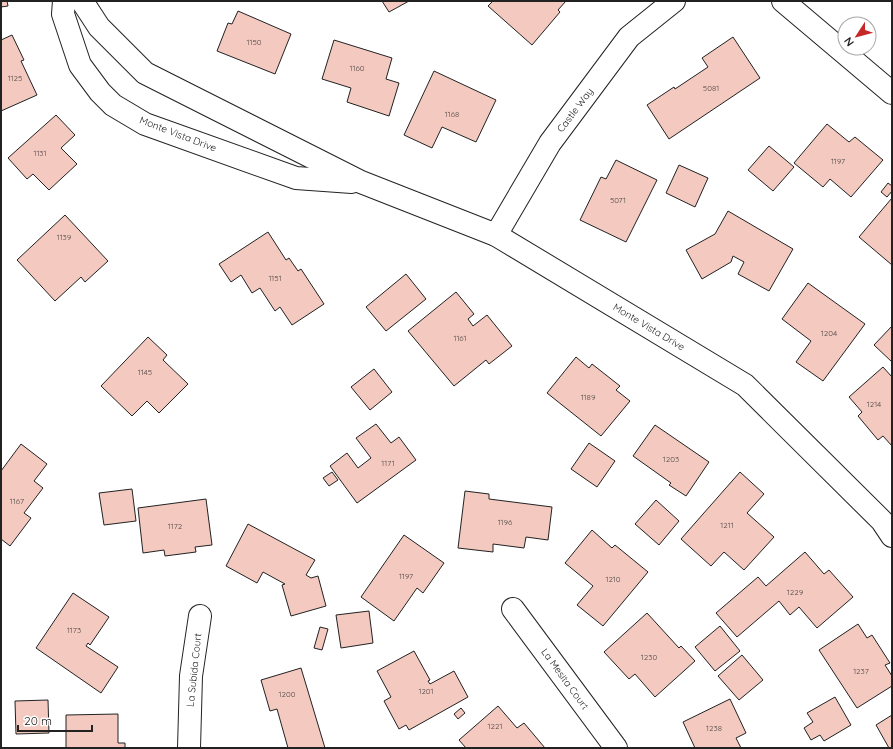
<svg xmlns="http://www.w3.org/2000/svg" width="893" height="749" viewBox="0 0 893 749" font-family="Quicksand,sans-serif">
<rect width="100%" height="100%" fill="#fff"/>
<g fill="#f3c9c0" stroke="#222">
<path d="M1 1H7L8 6 1 7Z"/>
<path d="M382 1H409L389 12Z"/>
<path d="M493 1H566L558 10 560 12 532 45 488 6Z"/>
<path d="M238 11 291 34 275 74 217 51 228 23 232 24Z"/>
<path d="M12 35 24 60 21 61 37 95 1 111V40Z"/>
<path d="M733 37 760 78 669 139 647 105 674 87 675 89 708 67 702 58Z"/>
<path d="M334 40 392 58 386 79 399 83 389 116 347 102 351 88 322 79Z"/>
<path d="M434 71 496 100 476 142 442 127 432 148 404 135Z"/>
<path d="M56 115 75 135 61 148 77 164 49 190 33 174 27 179 8 158Z"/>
<path d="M827 124 849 142 855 137 883 160 851 197 830 179 823 187 794 163Z"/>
<path d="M769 146 794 167 773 191 748 170Z"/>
<path d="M616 160 657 180 626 242 580 220 601 177 606 179Z"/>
<path d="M679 165 708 178 695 207 666 193Z"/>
<path d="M888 183 892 186V191L887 197 881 192Z"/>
<path d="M892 198V265L859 237Z"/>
<path d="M728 211 793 249 769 291 738 274 744 262 733 256 731 262 702 279 686 250 715 234Z"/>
<path d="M65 215 108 261 85 282 81 277 55 301 17 260Z"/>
<path d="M268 232 286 260 289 258 298 271 301 269 324 304 292 325 280 307 275 311 260 288 252 293 241 275 231 282 219 264Z"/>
<path d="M406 274 426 299 386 331 366 307Z"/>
<path d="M808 283 865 324 823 381 796 362 811 341 782 319Z"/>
<path d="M456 292 474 314 468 319 473 326 487 315 512 346 489 364 486 360 454 386 408 331Z"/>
<path d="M892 326V362L874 345Z"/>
<path d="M148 337 167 355 163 360 188 384 159 413 147 401 132 416 101 386Z"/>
<path d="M576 357 589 368 592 364 620 386 616 390 630 401 601 436 547 393Z"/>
<path d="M883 367 892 377V446L883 436 878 440 858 416 862 412 849 397Z"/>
<path d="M374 369 392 392 370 410 351 387Z"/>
<path d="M376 424 391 443 399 437 416 460 357 503 330 466 347 453 358 468 371 458 356 438Z"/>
<path d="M655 425 709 462 686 496 669 485 671 483 633 456Z"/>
<path d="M589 443 615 461 597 487 571 469Z"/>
<path d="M21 444 47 464 34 481 43 488 24 513 31 518 10 546 1 539V471Z"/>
<path d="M332 472 338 480 329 486 323 478Z"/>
<path d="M740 472 764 494 747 513 774 537 744 570 724 552 711 566 681 539Z"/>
<path d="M132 489 136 521 104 525 99 493Z"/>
<path d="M465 491 489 494V499L552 507 548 540 526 537 524 548 493 544V552L458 548Z"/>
<path d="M206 499 212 545 195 547 196 552 165 556 164 550 143 553 138 508Z"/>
<path d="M656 500 679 521 659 545 635 524Z"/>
<path d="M248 524 315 560 306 575 311 578 318 576 326 606 291 616 282 585 285 584 263 572 257 583 226 566Z"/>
<path d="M592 530 612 548 615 545 648 572 603 626 577 605 593 586 565 563Z"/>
<path d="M404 535 444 563 423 593 417 588 394 621 361 597Z"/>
<path d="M805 552 824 574 829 570 853 597 817 628 799 607 790 615 779 601 737 637 716 613 758 577 766 586Z"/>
<path d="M73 593 109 617 90 645 88 643 86 646 118 667 101 693 36 648Z"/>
<path d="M369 611 373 643 341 648 336 615Z"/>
<path d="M647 613 679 648 681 646 695 661 655 697 635 674 629 679 604 652Z"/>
<path d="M858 624 867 638 872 635 890 663 885 665 892 676V686L857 708 819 650Z"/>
<path d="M720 626 740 651 715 671 695 647Z"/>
<path d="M320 627 328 629 322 650 314 648Z"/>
<path d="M414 651 430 680 428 681 430 684 454 671 468 697 409 730 406 725 399 729 384 701 391 697 377 671Z"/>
<path d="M742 655 763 680 739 700 718 676Z"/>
<path d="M301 668 325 748H288L277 709 270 711 261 680Z"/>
<path d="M835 697 851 725 824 741 820 735 811 740 804 728 813 722 807 713Z"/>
<path d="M730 699 746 733 736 738 741 748H695L683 722Z"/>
<path d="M48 700 49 733 16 734 15 701Z"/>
<path d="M498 706 517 728 524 723 545 748H466L459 740Z"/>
<path d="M461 708 465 713 458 719 454 714Z"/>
<path d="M118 714V743H125V748H66V715Z"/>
<path d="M892 715V748H889L876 725Z"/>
</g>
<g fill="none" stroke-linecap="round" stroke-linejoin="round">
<g stroke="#222" stroke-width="24">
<g id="minor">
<path d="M64 1 63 14 80 65 100 92 113 105 145 124 296 178 352 182"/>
<path d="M82 1 99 27 145 73 361 182 496 235 745 385 882 521 892 536"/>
<path d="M783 1 892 93"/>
<path d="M496 235 550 143 629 37 674 1"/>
<path d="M513 609 616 748"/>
<path d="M189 748 191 676 200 616"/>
</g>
</g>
<use href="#minor" stroke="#fff" stroke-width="22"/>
</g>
<g text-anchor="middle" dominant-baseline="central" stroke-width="3" stroke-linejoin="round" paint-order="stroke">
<g font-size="8" fill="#564c4a">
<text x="254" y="42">1150</text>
<text x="357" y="68">1160</text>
<text x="15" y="78">1125</text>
<text x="711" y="88">5081</text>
<text x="452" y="114">1168</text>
<text x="40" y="153">1131</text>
<text x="838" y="161">1197</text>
<text x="618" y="200">5071</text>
<text x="64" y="237">1139</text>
<text x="275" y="278">1151</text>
<text x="829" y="333">1204</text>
<text x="460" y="338">1161</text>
<text x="145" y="372">1145</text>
<text x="588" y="397">1189</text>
<text x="874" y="404">1214</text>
<text x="671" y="459">1203</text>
<text x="388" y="463">1171</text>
<text x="17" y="501">1167</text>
<text x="505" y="522">1196</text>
<text x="727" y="525">1211</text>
<text x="175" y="526">1172</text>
<text x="406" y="576">1197</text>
<text x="613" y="579">1210</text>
<text x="795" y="592">1229</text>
<text x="74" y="630">1173</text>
<text x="649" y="657">1230</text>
<text x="861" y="671">1237</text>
<text x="426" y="691">1201</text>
<text x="287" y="694">1200</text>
<text x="495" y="726">1221</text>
<text x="714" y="728">1238</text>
</g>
<g font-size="10" fill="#222" stroke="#fff">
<text transform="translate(575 110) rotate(-53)">Castle Way</text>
<text transform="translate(178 134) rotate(21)">Monte Vista Drive</text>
<text transform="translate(649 327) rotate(31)">Monte Vista Drive</text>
<text transform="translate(194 670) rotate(-84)">La Subida Court</text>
<text transform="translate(565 679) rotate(54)">La Mesita Court</text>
</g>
</g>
<rect width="893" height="749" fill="none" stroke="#222222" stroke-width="4"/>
<g transform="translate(857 36) rotate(234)"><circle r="19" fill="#ffffff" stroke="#a7a7a7"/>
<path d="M0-3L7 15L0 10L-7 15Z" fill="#c62828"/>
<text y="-6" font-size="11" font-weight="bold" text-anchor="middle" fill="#222222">N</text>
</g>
<path d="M18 725v6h74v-6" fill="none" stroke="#222222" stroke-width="2"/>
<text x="24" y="725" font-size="12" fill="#222222" stroke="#ffffff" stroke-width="3" paint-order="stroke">20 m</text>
</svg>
